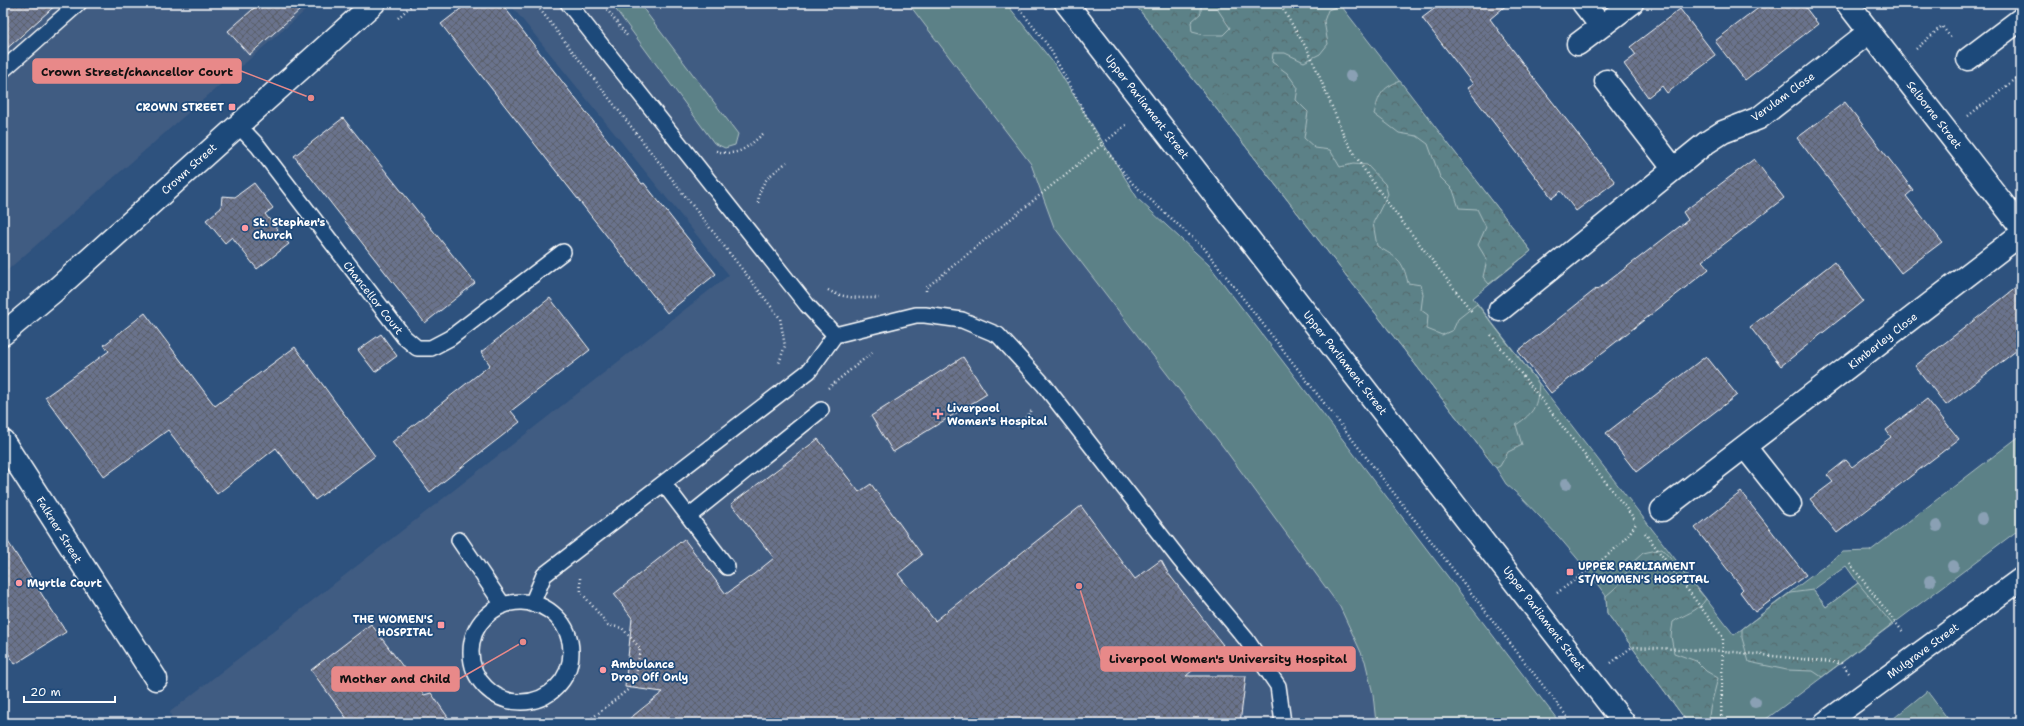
<svg xmlns="http://www.w3.org/2000/svg" width="2024" height="726" viewBox="0 0 2024 726" font-family="'Shantell Sans',sans-serif">
<defs>
<pattern id="forest-crowns" width="20" height="18" patternUnits="userSpaceOnUse"><rect width="20" height="18" fill="#5b8187"/><path d="M2 6a3 3 0 1 1 6 0M12 15a3 3 0 1 1 6 0" fill="none" stroke="#54696c"/></pattern>
<pattern id="building-cross-hatch" width="8" height="8" patternUnits="userSpaceOnUse"><rect width="8" height="8" fill="#6b738d"/><path d="M0 0l8 8M0 8l8-8" fill="none" stroke="#5a5e69"/></pattern>
</defs>
<rect width="100%" height="100%" fill="#2e527e"/>
<filter id="ink" filterUnits="userSpaceOnUse"><feTurbulence type="fractalNoise" baseFrequency=".025" numOctaves="2"/><feDisplacementMap in="SourceGraphic" scale="8" xChannelSelector="R" yChannelSelector="G"/><feConvolveMatrix kernelMatrix="1 2 1 2 8 2 1 2 1" color-interpolation-filters="sRGB"/></filter>
<g filter="url(#ink)">
<g fill="#405c82">
<path d="M3 3H314L3 274Z"/>
<path d="M509 3H1006L1055 65 1138 199 1209 265 1560 723H173L170 712 729 275Z"/>
</g>
<g fill="#5b8187" stroke="#adc0c3" fill-rule="evenodd">
<path d="M611 3H639L738 134 735 145 725 148 714 143Z"/>
<path d="M908 3H1006L1055 65 1138 199 1209 265 1560 723H1376L1373 694 1365 661 1340 607 1224 448 1054 227 1031 164Z"/>
<path d="M1134 3H1339L1531 251 1473 298 1734 635 1843 552 1870 551 2021 435V528L1761 723H1688L1607 613 1606 596 1587 570 1559 537 1521 497 1506 484 1496 468ZM1846 566 1858 583 1826 607 1813 590Z"/>
</g>
<g fill="url(#forest-crowns)" stroke="#adc0c3">
<path d="M1134 3H1201V13L1191 22 1192 32 1204 35H1223L1230 28 1218 10 1220 3H1339L1341 5 1328 10 1324 21 1328 44 1320 54 1304 62 1285 53H1273L1272 62 1287 73 1298 88 1296 100 1308 112 1304 138 1315 148 1330 150 1340 167 1353 164 1367 165 1385 184 1388 194 1373 223 1377 246C1398 259 1402 258 1408 283L1421 285 1423 294 1421 310 1428 315 1427 329 1442 335 1453 330 1458 319 1477 304 1539 384C1537 406 1535 412 1516 425L1522 445 1508 452 1500 466 1496 468Z"/>
<path d="M1400 81 1531 251 1489 284 1483 277 1487 260 1478 245 1486 227 1477 209 1459 208 1453 190 1440 177 1428 144 1417 136 1399 133 1374 114C1379 95 1381 88 1400 81Z"/>
<path d="M1662 549 1706 599C1698 612 1684 614 1673 622L1671 636 1674 653 1696 661 1706 671 1718 678 1710 709 1708 723H1688L1607 613 1606 596 1621 583 1630 565 1643 553Z"/>
<path d="M1858 583 1892 624 1822 677 1813 671 1787 670 1749 662 1742 638V629L1790 593 1813 590 1826 607Z"/>
<path d="M1927 691 1951 723H1888Z"/>
</g>
<g fill="url(#building-cross-hatch)" stroke="#fff">
<path d="M3 3H58L3 52Z"/>
<path d="M260 3H308L249 55 228 31Z"/>
<path d="M468 3H501L642 184 644 183 716 274 667 313 441 24Z"/>
<path d="M1442 3H1509L1490 19 1530 73 1615 182 1576 211 1561 191 1552 198 1467 88 1473 84 1422 18Z"/>
<path d="M1765 3H1802L1818 24 1745 80 1715 41Z"/>
<path d="M1680 9 1716 56 1667 93 1662 86 1648 97 1624 64 1636 55 1630 47Z"/>
<path d="M1845 102 1913 190 1906 196 1942 242 1901 273 1797 138Z"/>
<path d="M343 118 475 283 425 323 294 156Z"/>
<path d="M1754 159 1784 198 1702 261 1709 269 1551 393 1518 351 1596 289 1597 290 1688 220 1683 212Z"/>
<path d="M254 183 273 208 265 214 289 244 257 269 232 237 225 243 206 220 221 208 222 196 235 197Z"/>
<path d="M1834 262 1863 301 1781 366 1750 327Z"/>
<path d="M2021 284V347L1946 405 1915 366Z"/>
<path d="M550 298 590 350 511 411 520 422 430 492 392 442 490 365 481 352Z"/>
<path d="M145 313 215 406 295 347 375 456 315 500 276 448 217 494 168 430 104 477 45 397 109 351 104 345Z"/>
<path d="M381 334 397 356 375 372 358 350Z"/>
<path d="M1706 356 1737 395 1636 472 1606 433Z"/>
<path d="M963 357 987 394 893 452 871 416Z"/>
<path d="M1927 399 1959 439 1837 533 1810 499 1833 482 1827 475 1846 460 1852 467 1872 452 1891 437 1886 430Z"/>
<path d="M818 439 859 492 871 484 922 555 898 574 935 621 1081 506 1135 579 1161 560 1168 573 1223 645 1186 676H1246L1240 723H624L663 692 625 687 632 618 614 594 684 539 726 594 754 574 774 558 731 504Z"/>
<path d="M1741 492 1806 575 1755 612 1740 592 1743 589 1695 528Z"/>
<path d="M3 534 66 632 15 664 3 645Z"/>
<path d="M371 624 424 695 431 693 452 723H350L311 670Z"/>
</g>
<g fill="none" stroke-linecap="round" stroke-linejoin="round">
<g stroke="#fff" stroke-width="18">
<g id="service">
<path d="M568 3 807 305 835 335"/>
<path d="M3 70 79 3"/>
<path d="M237 124 258 146 404 337 417 348H431L450 338 563 252"/>
<path d="M664 484 727 567"/>
<path d="M689 516 821 410"/>
<path d="M459 540 503 605"/>
<circle cx="521" cy="652" r="50"/>
<path d="M532 604 544 575 809 371 835 335 916 315H925L962 320 998 335 1044 385 1180 560 1246 639 1278 686 1283 723"/>
</g>
</g>
<g stroke="#fff" stroke-width="25">
<g id="minor">
<path d="M1583 3 1601 26"/>
<path d="M1847 3 2021 227"/>
<path d="M1578 44 1632 3"/>
<path d="M1968 59 2021 19"/>
<path d="M1606 81 1673 168"/>
<path d="M1500 310 1706 143 1723 132 1759 118 1869 32"/>
<path d="M3 334 53 292 374 3"/>
<path d="M3 441 156 679"/>
<path d="M1745 447 1790 504"/>
<path d="M1662 510 2021 234"/>
<path d="M1825 723 2021 579"/>
</g>
</g>
<g stroke="#fff" stroke-width="25">
<path id="trunk" d="M1066 3 1624 723"/>
</g>
<g stroke="#fff" stroke-width="2.5" stroke-dasharray="1 3" stroke-linecap="butt">
<path d="M535 3 780 318 785 346 779 363"/>
<path d="M602 3 628 37"/>
<path d="M1015 3 1049 47 1102 145 1133 184 1204 248 1572 723"/>
<path d="M1279 3 1310 54 1345 138 1363 168 1390 206 1473 313"/>
<path d="M398 18 414 3"/>
<path d="M1916 49 1942 26 1951 38"/>
<path d="M1968 116 2021 75"/>
<path d="M716 151C739 157 746 148 763 134"/>
<path d="M758 203C760 180 770 176 787 162"/>
<path d="M828 290C844 299 860 298 879 298"/>
<path d="M926 291V288L1126 125"/>
<path d="M1491 335 1636 521"/>
<path d="M828 388 874 351"/>
<path d="M1017 426 1031 412 1032 408"/>
<path d="M1645 533 1723 637 1721 723"/>
<path d="M1850 564 1903 632"/>
<path d="M580 578 581 592 608 625 622 628 640 648 635 684 586 723"/>
<path d="M1557 593C1585 572 1618 553 1637 522"/>
<path d="M1611 663 1632 647 1724 651 1841 663 1849 673"/>
</g>
<use href="#service" stroke="#1f4a7a" stroke-width="15"/>
<use href="#minor" stroke="#1f4a7a" stroke-width="22"/>
<use href="#trunk" stroke="#1f4a7a" stroke-width="22"/>
</g>
<g fill="#8aa0b4">
<circle cx="1351" cy="76" r="6"/>
<circle cx="1566" cy="484" r="6"/>
<circle cx="1982" cy="519" r="6"/>
<circle cx="1937" cy="526" r="6"/>
<circle cx="1953" cy="566" r="6"/>
<circle cx="1930" cy="581" r="6"/>
<circle cx="1755" cy="702" r="6"/>
</g>
</g>
<g fill="#ff9aa2" stroke="#1f4a7a" stroke-width="1.5">
<rect x="228" y="103" width="8" height="8" rx="2"/>
<circle cx="245" cy="228" r="4"/>
<path d="M936 408h4v4h4v4h-4v4h-4v-4h-4v-4h4z"/>
<rect x="1566" y="568" width="8" height="8" rx="2"/>
<circle cx="19" cy="583" r="4"/>
<rect x="437" y="621" width="8" height="8" rx="2"/>
<circle cx="603" cy="670" r="4"/>
</g>
<g text-anchor="middle" dominant-baseline="central" stroke-width="3.5" stroke-linejoin="round" paint-order="stroke">
<g font-size="11" fill="#fff" stroke="#1f4a7a">
<text transform="translate(1783 97) rotate(-36)">Verulam Close</text>
<text transform="translate(1147 107) rotate(52)">Upper Parliament Street</text>
<text transform="translate(1934 115) rotate(52)">Selborne Street</text>
<text transform="translate(189 169) rotate(-42)">Crown Street</text>
<text transform="translate(373 298) rotate(52)">Chancellor Court</text>
<text transform="translate(1883 341) rotate(-38)">Kimberley Close</text>
<text transform="translate(1345 363) rotate(52)">Upper Parliament Street</text>
<text transform="translate(59 530) rotate(58)">Falkner Street</text>
<text transform="translate(1544 619) rotate(53)">Upper Parliament Street</text>
<text transform="translate(1923 651) rotate(-36)">Mulgrave Street</text>
</g>
<g font-size="11" font-weight="bold" fill="#fff" stroke="#1f4a7a" text-anchor="start">
<text x="224" y="107" text-anchor="end">CROWN STREET</text>
<text x="253" y="222">St. Stephen's<tspan x="253" dy="13">Church</tspan></text>
<text x="947" y="408">Liverpool<tspan x="947" dy="13">Women's Hospital</tspan></text>
<text x="1578" y="566">UPPER PARLIAMENT<tspan x="1578" dy="13">ST/WOMEN'S HOSPITAL</tspan></text>
<text x="27" y="583">Myrtle Court</text>
<text x="433" y="619" text-anchor="end">THE WOMEN'S<tspan x="433" dy="13">HOSPITAL</tspan></text>
<text x="611" y="664">Ambulance<tspan x="611" dy="13">Drop Off Only</tspan></text>
</g>
</g>
<path fill="none" stroke="#e88989" stroke-width="1.5" d="M311 98L241 71M1079 586L1101 659M523 642L459 679"/>
<g fill="#e88989" stroke="#1f4a7a" stroke-width="1.5">
<circle cx="311" cy="98" r="4"/>
<circle cx="1079" cy="586" r="4"/>
<circle cx="523" cy="642" r="4"/>
</g>
<g fill="#e88989" stroke="#e88989" stroke-width="1.5">
<rect x="33" y="59" width="208" height="24" rx="4"/>
<rect x="1101" y="647" width="254" height="24" rx="4"/>
<rect x="332" y="667" width="127" height="24" rx="4"/>
</g>
<g font-size="12" text-anchor="middle" font-weight="bold" fill="#111">
<text x="137" y="76">Crown Street/chancellor Court</text>
<text x="1228" y="663">Liverpool Women's University Hospital</text>
<text x="395" y="683">Mother and Child</text>
</g>
<rect width="2024" height="726" fill="none" stroke="#1f4a7a" stroke-width="16"/>
<rect x="8" y="8" width="2008" height="710" fill="none" stroke="#fff" stroke-width="1.5" filter="url(#ink)"/>
<path d="M24 696v6h91v-6" fill="none" stroke="#ffffff" stroke-width="2"/>
<text x="30" y="696" font-size="12" fill="#ffffff" stroke="#1f4a7a" stroke-width="3" paint-order="stroke">20 m</text>
</svg>
